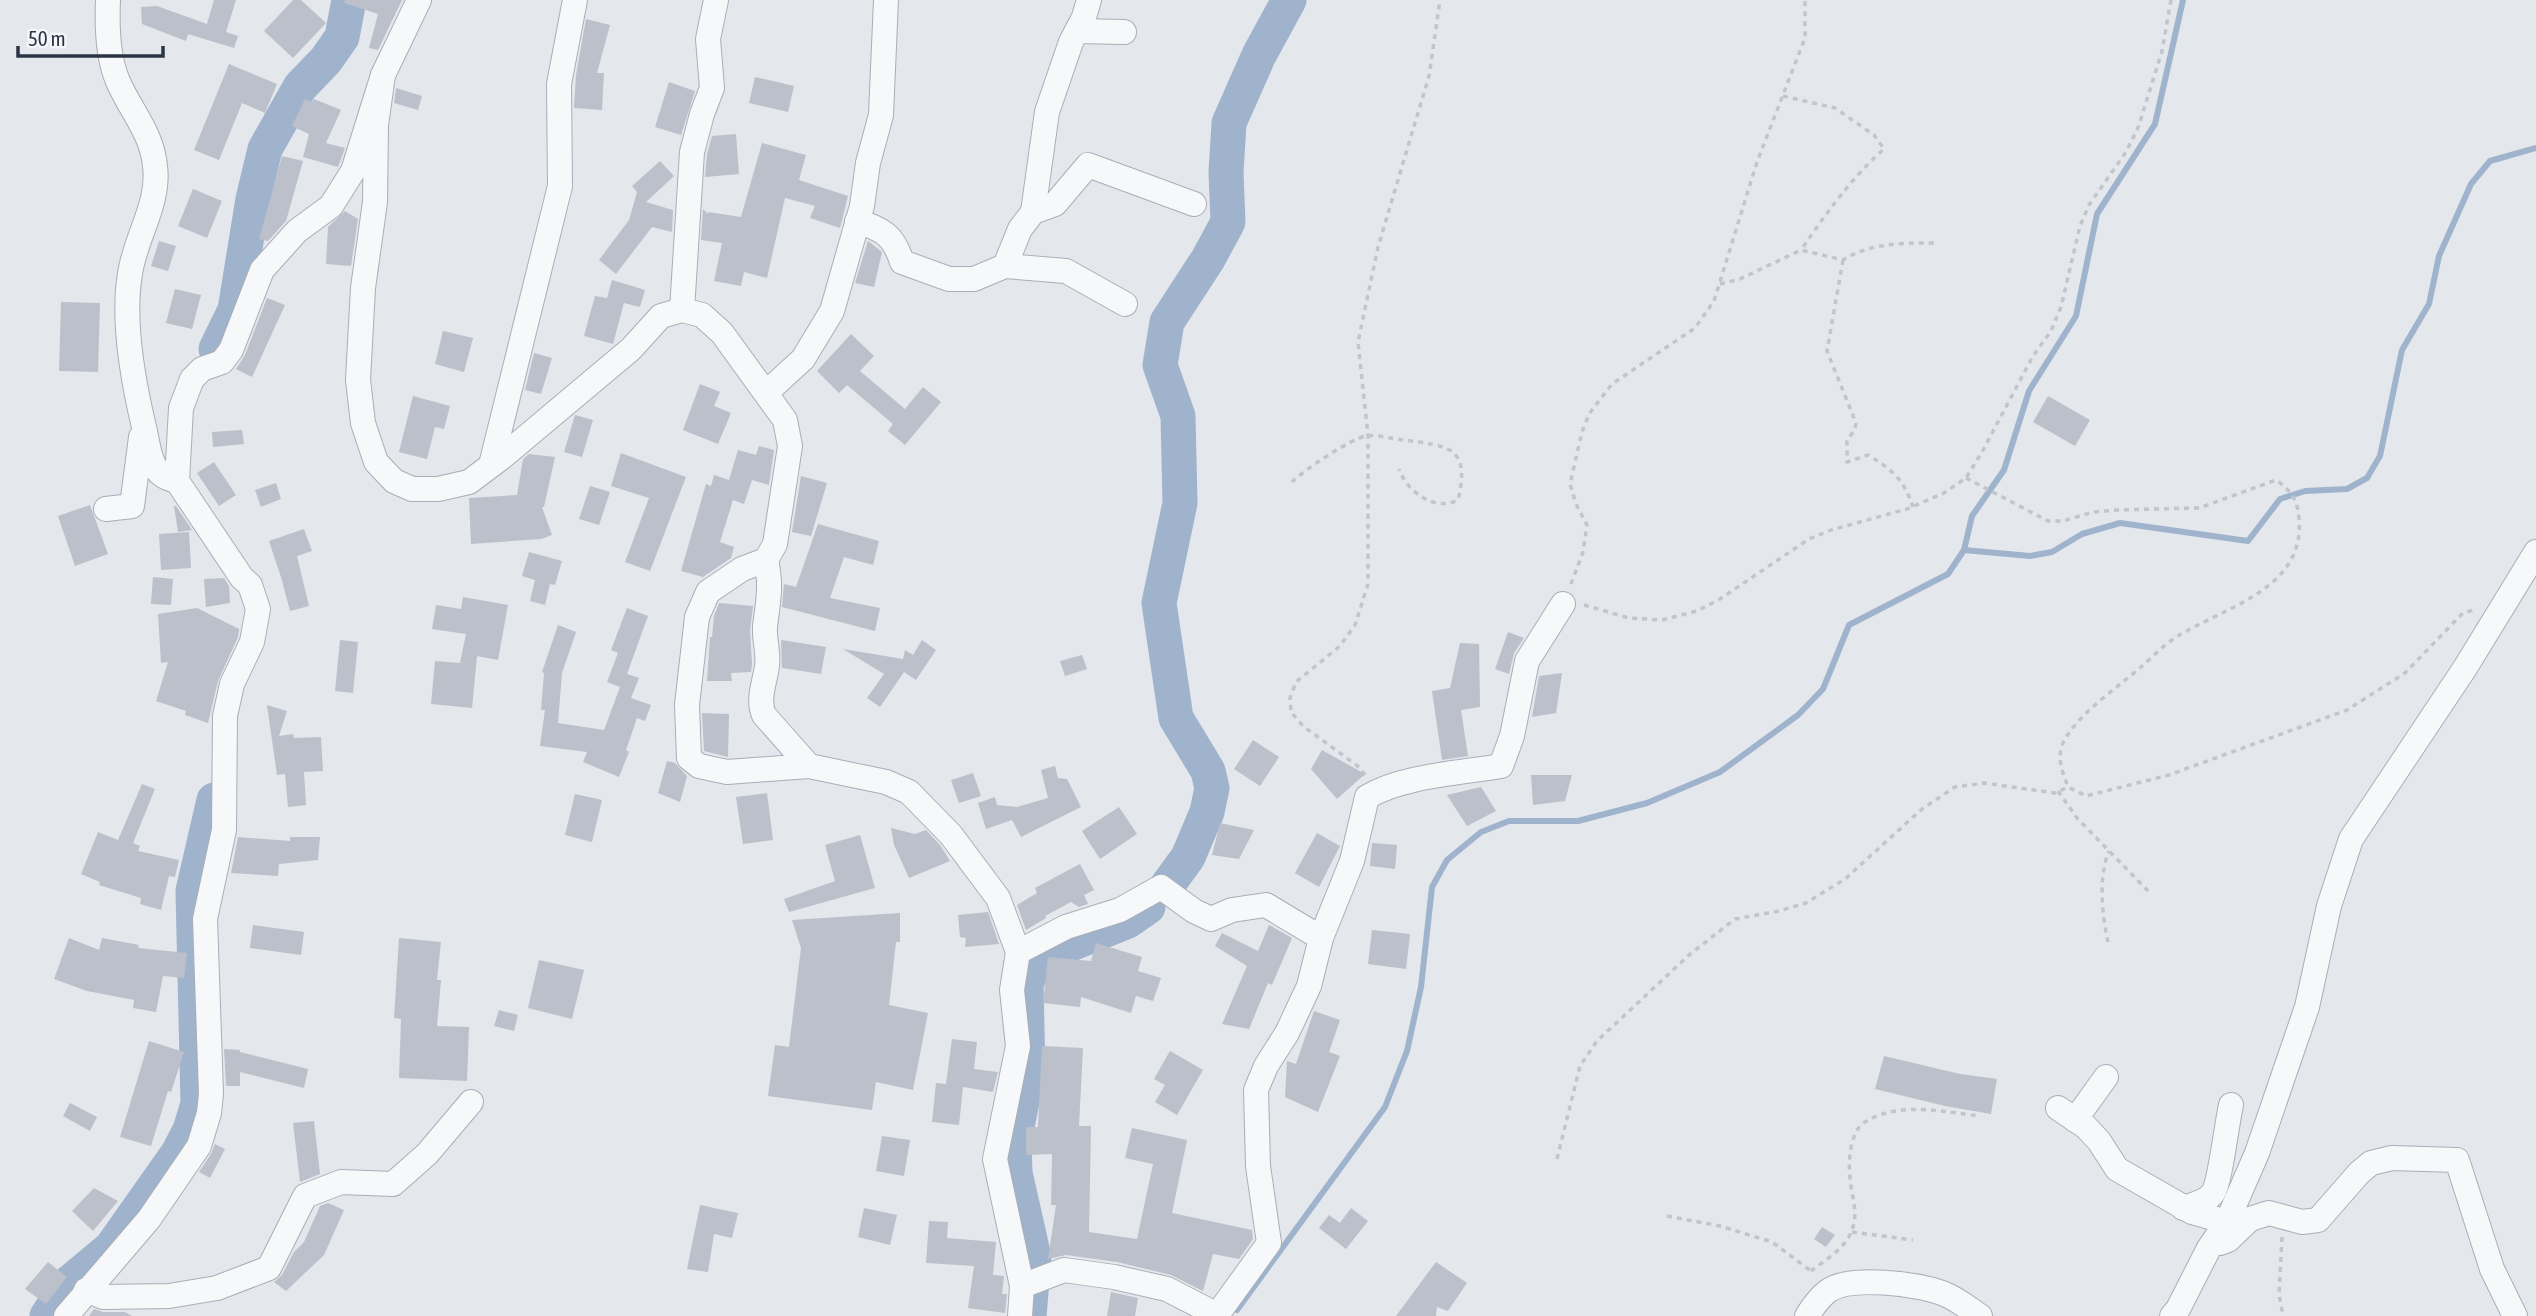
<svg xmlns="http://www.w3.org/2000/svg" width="2536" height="1316" viewBox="0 0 2536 1316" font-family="'Asap Condensed',sans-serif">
<rect width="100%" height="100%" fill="#e4e7ec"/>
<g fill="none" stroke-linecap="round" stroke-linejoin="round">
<g stroke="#9fb4cc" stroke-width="6">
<path d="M1964 550 2030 556 2052 552 2082 534 2120 523 2248 541 2280 499 2305 491 2347 489 2367 478 2380 456 2402 350 2429 304 2439 256 2471 184 2490 161 2536 148"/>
<path d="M1237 1310 1385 1107 1407 1051 1421 987 1432 887 1447 860 1481 832 1509 821H1578L1647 803 1720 772 1798 715 1823 689 1849 625 1948 574 1964 550 1972 516 2004 470 2029 391 2076 316 2097 214 2155 124 2183 0"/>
</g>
<g stroke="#9fb4cc" stroke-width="35">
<path d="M216 349 235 310 253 199 265 149 300 87 326 60 342 37 349 0"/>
<path d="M1167 886 1188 857 1207 812 1212 788 1208 771 1176 718 1159 603 1180 503 1178 416 1160 365 1167 322 1208 259 1228 222 1226 172 1229 123 1259 55 1289 0"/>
<path d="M47 1316 69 1283 111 1248 178 1153 190 1130 198 1104 193 891 214 800"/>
<path d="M1029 1316 1034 1257 1015 1173 1014 1141 1028 1072 1026 985 1033 966 1051 952 1128 921 1148 907"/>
</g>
</g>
<g fill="#bbc0ca">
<path d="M214 0H236L226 32 238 36 234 48 188 34 186 41 142 24 141 7 157 6 207 24Z"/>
<path d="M293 0H301L326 23 293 58 264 31Z"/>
<path d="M345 0H402L378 50 369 48 378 14 344 3Z"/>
<path d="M586 19 610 25 597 73H604L602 110 574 108 576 75Z"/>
<path d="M229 64 277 84 265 113 242 103 219 160 194 150Z"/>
<path d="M755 77 794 86 788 112 749 103Z"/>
<path d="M669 82 695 91 681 135 655 127Z"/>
<path d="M396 88 422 96 418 110 394 103Z"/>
<path d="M305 99 312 102 314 99 341 110 326 143 345 148 338 167 303 157 309 134 292 126Z"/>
<path d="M736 134 739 174 705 177 707 154 712 136Z"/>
<path d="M762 143 806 155 799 180 848 196 840 228 810 218 815 206 785 198 767 278 744 272 741 286 714 281 722 243 701 240 703 209 708 214V212L741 217Z"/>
<path d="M282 156 303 161 286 221 268 241 259 239Z"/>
<path d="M660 161 674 176 646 202 673 210 672 232 652 227 616 274 599 260 629 220 637 192 632 186Z"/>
<path d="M193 189 222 201 207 238 178 226Z"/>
<path d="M345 211 358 219 351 266 326 264 328 227Z"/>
<path d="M159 241 176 246 168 271 151 266Z"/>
<path d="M868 241 882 252 874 287 855 283Z"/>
<path d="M612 280 645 290 640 307 624 303 613 344 584 336 595 296 607 298Z"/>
<path d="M175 289 201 295 192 329 166 323Z"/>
<path d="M267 298 285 305 252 377 236 369 245 355Z"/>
<path d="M61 302 100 303 98 372 59 371Z"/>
<path d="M443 331 473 338 464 372 435 364Z"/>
<path d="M851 334 874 356 860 371 905 409 923 387 941 402 905 445 888 431 893 424 847 385 839 393 817 371Z"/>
<path d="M534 353 552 358 541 394 525 390Z"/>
<path d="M700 384 720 392 714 406 731 413 718 444 683 430Z"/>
<path d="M413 396 450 406 444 429 435 427 427 459 399 452Z"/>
<path d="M2048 396 2090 420 2075 446 2033 422Z"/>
<path d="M575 415 593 420 582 457 564 452Z"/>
<path d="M242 430 244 444 213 447 212 432Z"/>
<path d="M759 446 774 450 769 485 752 480 744 504 733 500 720 542 734 547 731 558 703 577 681 571 706 484 711 486 714 475 729 480 738 450 756 455Z"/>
<path d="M621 453 686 477 650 571 625 562 649 498 611 486Z"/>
<path d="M529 454 555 457 544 507H542L552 535 541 539 471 544 469 498 517 495 523 459Z"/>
<path d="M214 462 236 495 219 506 197 473Z"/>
<path d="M801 476 827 483 811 536 792 532Z"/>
<path d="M276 483 281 499 261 507 255 490Z"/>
<path d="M590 486 610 492 599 525 579 519Z"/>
<path d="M90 505 108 554 75 566 58 516Z"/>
<path d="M174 506H176L192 530 178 532Z"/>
<path d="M818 524 879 541 873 565 844 557 830 598 880 608 875 631 782 607 784 584 796 587Z"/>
<path d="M304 529 312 551 297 556 309 606 290 611 281 577 269 541Z"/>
<path d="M189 532 191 568 161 570 159 534Z"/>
<path d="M529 552 562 561 555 585 550 584 545 605 530 601 535 580 522 576Z"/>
<path d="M153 577 173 579 171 605 151 604Z"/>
<path d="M224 578 229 586 230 603 206 607 204 579Z"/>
<path d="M463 597 508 605 498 660 477 656 472 708 431 704 435 661 460 663 466 634 432 629 436 605 461 609Z"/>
<path d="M719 603 753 606 750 631 752 664 751 672 731 673 732 681H707L710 637H712L714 616Z"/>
<path d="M197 608 239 629 238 637 218 681 208 723 185 715 186 711 156 701 168 662 161 663 158 614Z"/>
<path d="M627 608 648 616 627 674 639 678 631 698 651 705 645 721 637 718 626 750 629 752 619 777 583 762 587 752 540 746 545 710H541L544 673 542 672 558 625 576 632 562 673 558 723 604 730 620 687 607 682 618 653 611 650Z"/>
<path d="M1508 632 1524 638 1514 653 1509 674 1495 669Z"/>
<path d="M340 640 358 642 353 693 335 691Z"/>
<path d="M781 640 826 647 821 674 782 668Z"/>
<path d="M922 640 936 650 916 680 904 672 880 707 867 698 884 674 843 649 903 659 905 650 913 655Z"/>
<path d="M1460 643 1479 644 1480 707 1461 710 1468 756 1442 760 1432 691 1450 688Z"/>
<path d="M1082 655 1087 669 1065 676 1060 661Z"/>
<path d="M1562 673 1556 713 1532 717 1539 676Z"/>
<path d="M267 705 287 711 279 736 293 734 294 738 321 737 323 771 304 772 306 805 288 807 285 774 277 775Z"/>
<path d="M702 713 729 714 728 757 704 751Z"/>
<path d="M1253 740 1279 757 1260 786 1234 769Z"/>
<path d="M1322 750 1365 774 1337 799 1311 769Z"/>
<path d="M667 761 675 763 687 776 680 802 658 793Z"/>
<path d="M1055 766 1058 778 1067 779 1081 807 1021 837 1012 820 986 829 978 803 995 797 997 805 1017 807 1048 798 1041 770Z"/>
<path d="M973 773 981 796 959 803 951 780Z"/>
<path d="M1531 775H1572L1565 801 1533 805Z"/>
<path d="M142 784 155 789 133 843 140 846 138 851 179 860 175 877 169 876 161 910 140 904 141 898 99 885 100 882 81 874 98 832 118 840Z"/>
<path d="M1481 787 1496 811 1467 826 1447 795Z"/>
<path d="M767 793 773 840 743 844 736 797Z"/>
<path d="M575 794 602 800 592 842 565 835Z"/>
<path d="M1119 807 1137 834 1100 859 1082 831Z"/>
<path d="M1220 823 1254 830 1239 859 1212 855Z"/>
<path d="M891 828 915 834 926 830 940 845 950 861 909 878 894 845Z"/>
<path d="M1317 833 1340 846 1319 887 1295 873Z"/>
<path d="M860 835 875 888 789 912 784 899 835 881 825 845Z"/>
<path d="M238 837 290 841V837H320L318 860 279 864 278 876 231 873Z"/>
<path d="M1372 843 1397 845 1395 869 1370 866Z"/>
<path d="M1080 864 1094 890 1084 895 1088 904 1079 907 1071 902 1045 916 1046 918 1026 930 1017 905 1037 893 1035 888Z"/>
<path d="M988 912 999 944 965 947 966 938 960 937 958 915Z"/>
<path d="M900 913V942H896L889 1005 928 1013 913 1090 876 1082 872 1110 768 1096 775 1045 789 1047 801 948 792 920Z"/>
<path d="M253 925 304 932 301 955 250 948Z"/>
<path d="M1269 925 1292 938 1272 985 1268 983 1249 1029 1222 1024 1247 966 1215 946 1222 933 1258 951Z"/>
<path d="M1372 930 1410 934 1406 969 1368 964Z"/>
<path d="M69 938 99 950 102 938 139 945 138 948 187 953 184 978 163 976 156 1012 133 1008 134 1000 87 991 54 979Z"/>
<path d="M399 938 441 942 437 980H441L437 1026 469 1027 467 1081 399 1078 401 1019 394 1018Z"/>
<path d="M1096 943 1142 957 1138 971 1161 978 1153 1001 1136 996 1131 1013 1081 997 1080 1007 1043 1003 1048 957 1091 961Z"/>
<path d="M539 960 584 970 572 1019 528 1008Z"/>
<path d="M499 1010 518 1015 514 1031 494 1026Z"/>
<path d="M1314 1011 1340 1020 1329 1052 1340 1056 1318 1112 1285 1097 1287 1061 1296 1064Z"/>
<path d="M952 1039 977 1042 974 1069 998 1072 993 1092 963 1087 959 1125 932 1122 936 1083 946 1084Z"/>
<path d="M149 1041 184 1052 171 1092 168 1091 151 1146 120 1137Z"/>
<path d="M1042 1046 1083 1048 1079 1126H1091L1089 1232 1137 1239 1153 1164 1125 1158 1132 1128 1187 1140 1172 1213 1252 1230 1253 1239 1239 1259 1213 1254 1203 1291 1171 1275 1117 1262 1066 1255 1048 1259 1056 1205H1051L1052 1154 1026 1155V1127H1038Z"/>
<path d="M224 1049 240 1050V1052L308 1069 304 1088 240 1072V1086H226Z"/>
<path d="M1170 1051 1203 1070 1177 1115 1155 1102 1165 1085 1154 1079Z"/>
<path d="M1884 1056 1960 1074 1997 1079 1991 1114 1945 1106 1875 1089Z"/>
<path d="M70 1103 97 1117 90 1131 63 1116Z"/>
<path d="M314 1121 320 1174 300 1182 293 1123Z"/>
<path d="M882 1136 910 1140 904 1176 876 1171Z"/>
<path d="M215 1144 225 1149 210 1178 199 1172 211 1154Z"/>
<path d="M94 1188 118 1201 93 1231 72 1211Z"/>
<path d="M328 1203 344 1210 324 1255 286 1291 274 1282 282 1275 294 1252 304 1242 320 1206Z"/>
<path d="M700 1205 738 1213 732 1238 714 1234 708 1272 687 1269Z"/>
<path d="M864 1208 897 1215 890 1245 858 1237Z"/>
<path d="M1351 1208 1368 1221 1346 1249 1319 1228 1329 1215 1340 1223Z"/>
<path d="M929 1221 948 1222 947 1238 996 1242 993 1275 1004 1276 1002 1294H1007L1005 1313 968 1308 974 1266 926 1263Z"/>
<path d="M1822 1227 1835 1235 1826 1247 1814 1239Z"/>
<path d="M48 1262 67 1277 46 1304 25 1289Z"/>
<path d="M1436 1262 1467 1283 1448 1311 1437 1307 1436 1316H1396Z"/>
<path d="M1111 1292 1138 1298 1135 1316H1107Z"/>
<path d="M94 1309 103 1312H125L132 1316H89Z"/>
</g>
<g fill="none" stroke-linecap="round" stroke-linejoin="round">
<g stroke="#a9aeb7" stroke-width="26">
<g id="minor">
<path d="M108 0C107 23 108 57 117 79 129 109 152 132 155 166 160 204 135 237 130 274 122 321 133 381 144 427 147 439 148 452 153 463 158 475 166 478 177 481"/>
<path d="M1077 31 1124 32"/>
<path d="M383 75 376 125 375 202 363 288 358 380 363 423 376 462 394 481 412 489H438L469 482 501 458 631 349 661 316 682 310 702 315 722 333 785 420 790 446 775 544 766 560 742 569 708 592 697 617 687 705 689 758 699 766 727 772 809 766 886 782 909 792 951 835 998 898 1018 952 1012 990 1018 1046 995 1159 1022 1286"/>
<path d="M1033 212 1047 112 1071 42 1084 17 1089 0"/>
<path d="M857 221C883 230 893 234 902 262L949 279H974L1005 266 1066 271 1125 304"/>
<path d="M1005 266 1020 229 1033 212 1055 204 1088 165 1194 204"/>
<path d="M682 310 692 152 702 114 712 88 708 39 716 0"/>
<path d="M767 392 803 359 832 311 862 206 868 163 881 115 886 0"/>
<path d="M491 465 560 186 559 84 575 0"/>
<path d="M106 509 132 506 141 437"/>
<path d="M766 560C772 588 768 600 765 627 764 639 769 653 767 666 765 682 757 699 764 715L809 766"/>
<path d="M1018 952 1066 927 1120 910 1161 887 1194 911 1211 919 1232 910 1266 905 1321 938"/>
<path d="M2058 1108 2086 1127 2099 1141 2117 1169 2192 1212 2227 1222"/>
<path d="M2075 1120 2106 1077"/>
<path d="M2183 1208C2192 1205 2207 1202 2213 1193 2220 1183 2227 1122 2231 1105"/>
<path d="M2220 1243 2228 1240 2250 1219 2269 1213 2302 1222 2318 1220 2359 1173 2371 1163 2392 1158 2457 1160 2492 1269 2515 1316"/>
<path d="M86 1290 103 1297 169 1296 217 1288 269 1268 305 1196 341 1182 393 1184 427 1154 471 1102"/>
<path d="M1217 1315 1269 1243 1258 1166 1256 1090 1266 1066 1287 1033 1309 986 1321 938 1352 861 1367 797C1402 776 1460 773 1501 766L1512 736 1527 661 1563 604"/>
<path d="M66 1316 149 1219 199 1146 209 1113 211 1094 205 919 224 830 225 716 232 684 252 642 258 609 250 585 242 578 177 481 181 408 192 379 202 369 222 362 231 350 262 270 297 231 331 206 353 171 383 75 419 0"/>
<path d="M1020 1316 1022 1286 1064 1270 1114 1277 1167 1289 1219 1316"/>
<path d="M1807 1316C1812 1308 1820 1297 1828 1291 1850 1275 1918 1284 1942 1293 1956 1298 1968 1308 1980 1316"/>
<path d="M2172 1316 2178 1309 2209 1248 2227 1222 2257 1153 2307 1007 2329 906 2351 839 2465 668 2536 552"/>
</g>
</g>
<g stroke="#c2c5cb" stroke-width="3.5" stroke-dasharray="5 5" stroke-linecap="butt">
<path d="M1783 96 1835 108 1874 135 1884 149C1852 177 1825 215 1801 250"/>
<path d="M1843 260 1827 351 1856 423 1855 429 1847 441V462L1868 455C1893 470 1904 480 1913 507"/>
<path d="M1720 284 1740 279 1801 250 1843 260C1872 242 1905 243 1938 243"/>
<path d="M1966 478 2048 521H2063L2093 512 2117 510 2199 508 2276 480C2291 490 2298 501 2299 519 2305 589 2225 607 2178 636 2164 644 2153 657 2141 667 2118 687 2078 714 2064 741 2056 757 2062 771 2068 787L2086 796 2169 775 2347 710 2405 673 2463 613 2474 610"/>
<path d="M1292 482C1304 470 1350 439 1366 436 1377 434 1392 439 1404 440 1448 446 1471 446 1458 500 1435 512 1407 492 1399 469"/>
<path d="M1571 584 1583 552 1587 525 1576 504 1570 484 1582 432 1589 414 1612 384 1695 328 1714 301 1757 162 1805 38V0"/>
<path d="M1584 605 1629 618 1662 620 1697 611 1720 599 1809 539 1831 530 1907 509 1944 493 1966 478 1982 452 2033 356 2051 331 2061 307 2080 226 2089 205 2126 152 2138 128 2162 51 2171 0"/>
<path d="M1365 775 1359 767 1303 726 1291 712 1290 698 1296 682 1340 646 1355 625 1368 584V435L1358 342 1378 247 1429 76 1440 0"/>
<path d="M2058 791 2077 818 2149 892"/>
<path d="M2108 942C2102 914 2098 878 2109 851"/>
<path d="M1557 1159 1580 1066 1597 1041 1689 955 1735 919 1779 911 1806 903 1845 879 1922 809 1955 787 1984 783 2055 793 2068 787"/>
<path d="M1667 1216 1720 1226 1772 1242 1811 1271"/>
<path d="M1852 1232 1913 1240"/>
<path d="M2282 1237 2279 1294 2283 1316"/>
<path d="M1811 1271C1825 1260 1846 1248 1852 1230 1859 1211 1851 1196 1850 1177 1848 1162 1850 1131 1865 1122 1898 1101 1944 1112 1980 1116"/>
</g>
<use href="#minor" stroke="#f7f8fa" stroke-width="24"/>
</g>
<path d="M18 46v10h145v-10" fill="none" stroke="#2b3445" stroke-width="3.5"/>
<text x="28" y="46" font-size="21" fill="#2b3445" stroke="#f4f6f9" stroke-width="5" paint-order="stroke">50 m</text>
</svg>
